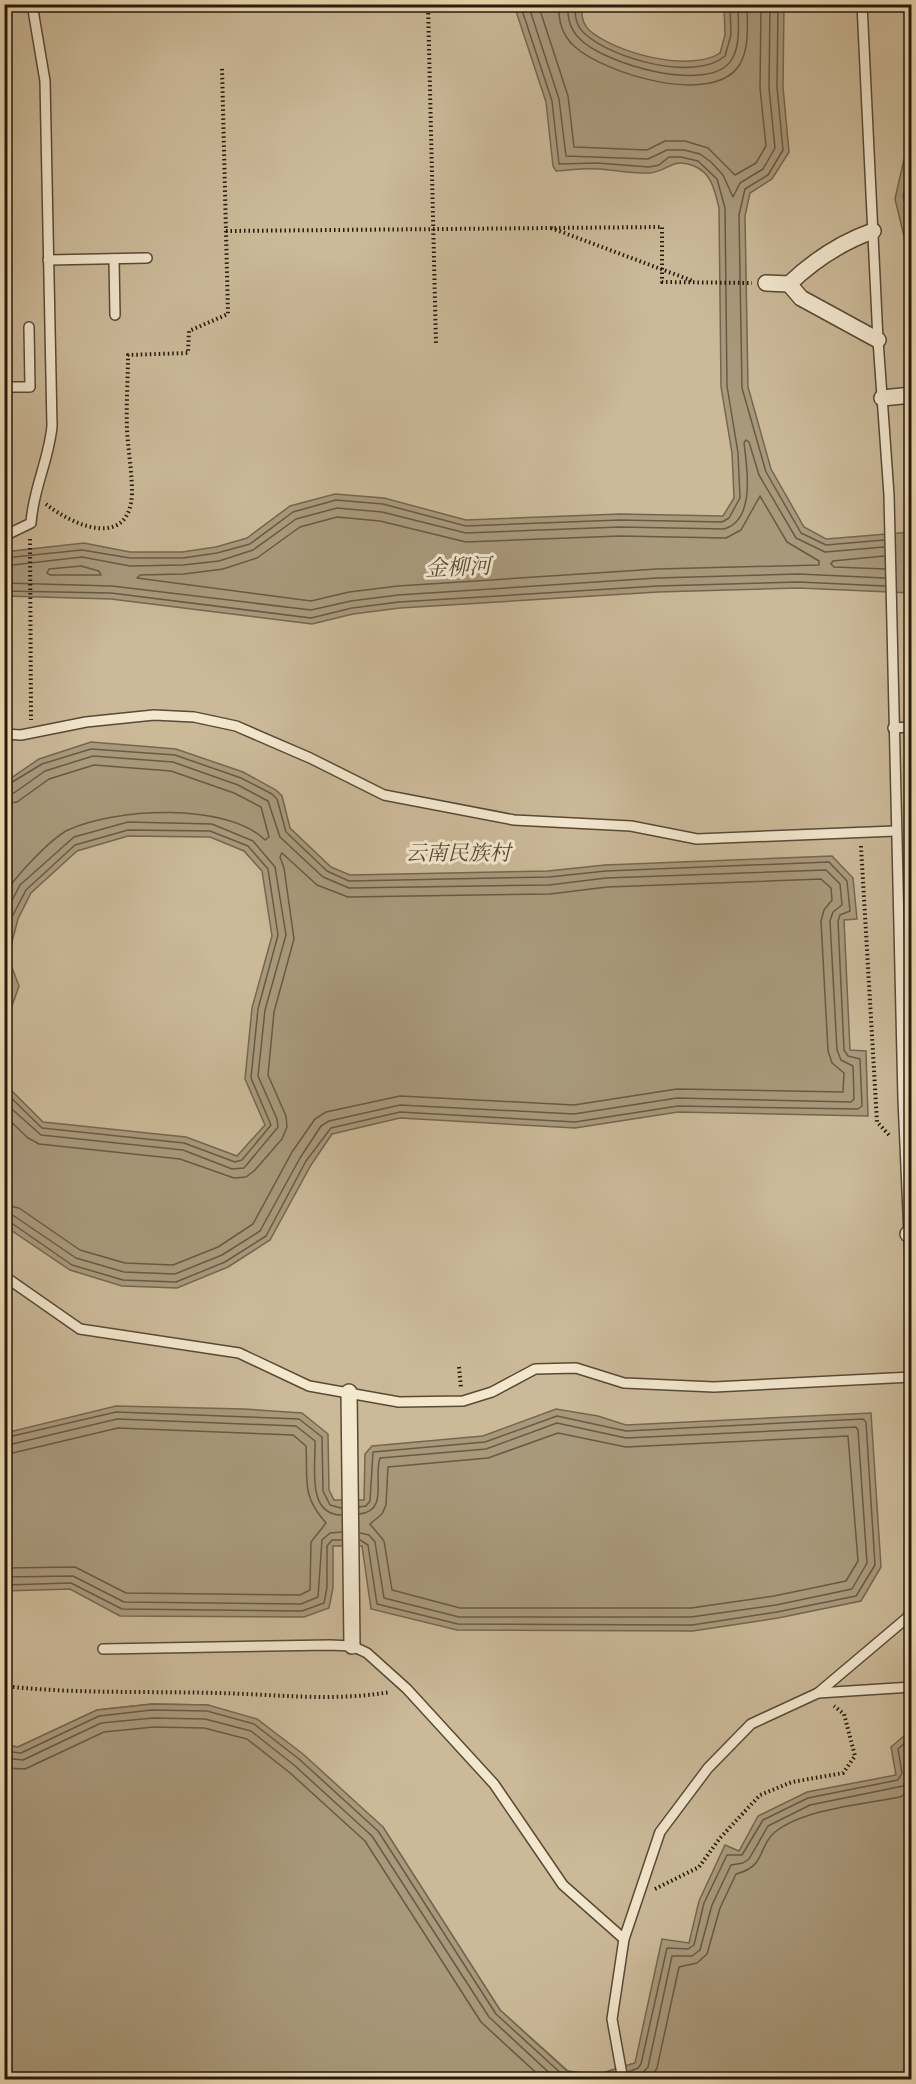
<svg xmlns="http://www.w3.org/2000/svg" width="916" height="2084" viewBox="0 0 916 2084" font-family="'IM FELL DW Pica','Noto Serif SC',serif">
<rect width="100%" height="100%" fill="#eddab4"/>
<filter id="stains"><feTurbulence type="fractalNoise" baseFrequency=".00333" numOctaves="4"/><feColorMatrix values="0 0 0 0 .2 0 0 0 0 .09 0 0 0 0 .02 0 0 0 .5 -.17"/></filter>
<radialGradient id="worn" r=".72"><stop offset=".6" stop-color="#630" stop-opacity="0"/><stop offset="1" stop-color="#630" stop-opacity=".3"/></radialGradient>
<path fill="#cbb998" stroke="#786a52" stroke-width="1.5" d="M4 5H911V2079L635 2063 596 2075 568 2071 500 2010 383 1827 208 1705 152 1704 97 1710 18 1747 5 1745Z"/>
<g fill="#a9997b" stroke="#75664f" stroke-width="1.5" fill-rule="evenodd">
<path d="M514 5H582C581 14 582 23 589 30 615 53 690 73 720 53L725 35 724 5H784L783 87 789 152 772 179 750 193 745 216 748 387 771 469 804 527 826 539 911 532V593L799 588 658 592 400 608 353 614 312 624 111 599 5 596 4 552 84 543 130 552H182L216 547 247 538 290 506 335 494 384 498 466 520 620 514 723 516 734 498 732 453 721 387 719 208C715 192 712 173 694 166 672 157 669 171 650 173 633 174 616 170 599 169 585 168 570 170 556 171L553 166 546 102Z"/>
<path d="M911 155V166L903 196 911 231V265L895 199 904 159Z"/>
<path d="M91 742 176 749 243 772 276 790 282 796 290 828 331 867 350 875 548 871 605 865 832 856 853 878 857 919 844 920 850 1050 866 1051 868 1116 678 1112 575 1128 400 1118 332 1134 311 1165 270 1240 228 1267 177 1288 122 1286 70 1270 5 1226 4 783 39 759ZM128 836 210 837 244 851 262 871 272 936 252 1008 245 1079 265 1125 237 1156 186 1137 43 1122 9 1088 6 1023 19 986 8 957 18 919 31 893 77 851Z"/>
<path d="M116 1406 244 1409 302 1413 328 1434 329 1490 334 1500H364L365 1454 372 1446 483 1436 556 1409 598 1416 626 1425 871 1413 881 1567 861 1601 778 1618 693 1631 457 1630 371 1609 362 1546H333V1588L329 1608 304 1617 120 1616 70 1589 5 1591V1433Z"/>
<path d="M152 1704 208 1705 257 1719 303 1754 383 1827 500 2010 567 2071 596 2075 635 2063 662 1939 689 1943 699 1901 725 1845 739 1851 758 1816 807 1792 896 1775 891 1747 911 1730V2079H5L4 1745 18 1747 97 1710Z"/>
</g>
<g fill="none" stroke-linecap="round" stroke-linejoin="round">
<g stroke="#685a44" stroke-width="1.5">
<path d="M528 4 559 99 566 156 648 159 667 150H684L700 154 711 162 723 175 733 197 740 183 763 169 775 148 769 88 770 4"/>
<path d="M538 4 568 96 574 147 647 150 665 141H685L708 148 735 175 756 163 766 146 760 88 761 4"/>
<path d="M559 4C558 20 562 35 574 46 603 73 714 108 740 64 750 46 747 23 747 4"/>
<path d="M568 4C567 17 569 28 579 38 601 63 711 96 732 59 741 44 738 21 738 4"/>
<path d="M576 4C574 15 576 26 585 34 613 59 695 82 725 56L731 35 730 4"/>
<path d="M778 4 777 87 783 150 768 175 745 189 739 215 742 388 766 472 801 533 826 545 884 540"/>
<path d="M760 496 787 542 819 561V565L657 569 398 586 349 592 311 601 137 578 140 575 184 574 223 569 257 558 300 527 337 517 380 521 466 542 620 536 726 538 741 530Z"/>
<path d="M884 556 833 561 831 564 834 567 885 569"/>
<path d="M4 558 82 550 130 558H183L217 553 250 544 293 512 336 500 383 504 466 526 620 520 722 522 729 518 740 498 738 453 727 386 725 208 717 179 698 161 681 157H669L659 165 649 167 597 163 559 164 552 101 520 4"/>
<path d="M4 566 82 557 130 566 183 565 219 561 253 550 296 519 337 508 382 512 466 533 620 527 724 529C756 520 747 467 744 443L746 440 749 442 759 475 796 538 825 552 884 547"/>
<path d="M81 566 99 571 101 575H50L47 573 49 569Z"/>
<path d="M4 583 112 586 311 610 351 601 398 595 657 578 799 574 885 578"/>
<path d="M4 591 111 593 311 618 352 608 399 602 658 586 799 582 885 586"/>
<path d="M4 787 42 764 91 749 175 755 241 778 272 794 277 799 286 832 327 871 349 881 549 877 606 871 829 862 847 881 850 911 840 915 838 921 844 1050 848 1056 860 1059 862 1106 858 1109 678 1106 575 1122 400 1112 331 1128 306 1161 266 1236 225 1262 176 1282 123 1280 72 1265 10 1222 4 1221"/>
<path d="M4 795 14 793 45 771 93 756 173 762 238 785 268 801 280 837 323 877 349 888 549 885 606 878 826 870 840 884 842 905 833 912 830 921 837 1050 841 1060 853 1066 854 1099 851 1102 677 1098 574 1114 400 1105 329 1121 321 1126 300 1158 260 1231 222 1255 175 1274 124 1272 76 1258 14 1216 4 1214"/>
<path d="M4 804 17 802 49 779 94 765 171 771 234 793 261 807 269 837 265 840C226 802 115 808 68 830 50 839 14 878 4 895"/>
<path d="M4 916 20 885 74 837 128 822 212 824 253 841 275 867 286 935 265 1010 258 1076 277 1119 278 1127 244 1168 232 1169 183 1150 41 1135 4 1102"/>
<path d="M4 948 12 917 26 890 75 845 128 830 210 831 248 846 268 869 278 935 258 1009 251 1078 271 1125 242 1160 235 1162 184 1143 42 1128 4 1091"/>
<path d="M4 1115 28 1138 39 1144 180 1159 234 1178 246 1177 255 1170 282 1139 287 1127 286 1116 268 1075 274 1012 294 939 284 868 280 857 282 853 317 885 348 897 550 894 607 887 821 879 831 888 832 900 824 910 821 921 828 1051 832 1063 844 1073 843 1092 677 1089 574 1105 400 1096 326 1112 315 1119 292 1152 253 1224 218 1247 173 1265 125 1263 80 1250 19 1208 4 1205"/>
<path d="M558 1433 626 1447 848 1436 858 1561 846 1581 774 1596 691 1608H460L392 1590 384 1541 370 1524 382 1514 386 1505 388 1467 488 1458Z"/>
<path d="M4 1438 116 1412 299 1419 322 1437 323 1491 330 1505 341 1508"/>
<path d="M4 1446 117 1419 296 1426 315 1441C316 1465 306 1514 341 1515"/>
<path d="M4 1455 118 1428 293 1435 306 1446C308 1481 301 1495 326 1523L311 1542 310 1590 300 1595 126 1593 75 1567 4 1568"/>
<path d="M359 1507 366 1506 370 1501 373 1452 485 1442 557 1416 626 1431 863 1419 866 1422 875 1565 856 1596 777 1612 692 1625 458 1624 377 1604 368 1545 360 1540"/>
<path d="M359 1514C389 1512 373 1477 380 1458L486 1449 557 1423 626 1438 856 1427 858 1430 867 1563 852 1589 776 1605 691 1617H459L384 1598 375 1542 369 1535 360 1533"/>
<path d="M4 1577 73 1576 124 1602 301 1604 318 1597 322 1540 330 1533 342 1532"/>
<path d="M4 1585 71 1583 122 1609 302 1611 324 1603 327 1587V1546L332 1540H342"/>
<path d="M4 1751 21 1753 99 1716 152 1710 207 1711 254 1724 299 1759 378 1831 496 2014 564 2076 587 2080"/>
<path d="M4 1758 23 1760 101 1723 153 1718 205 1719 251 1731 294 1765 372 1836 489 2017 557 2080"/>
<path d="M4 1768 25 1769 104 1732 154 1727 204 1728 247 1739 289 1772 365 1841 481 2022 544 2080"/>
<path d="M628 2072 638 2068 641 2064 667 1948 688 1949 694 1945 704 1903 727 1855H742L763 1820 808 1798 898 1780 902 1773 898 1749 912 1737"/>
<path d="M629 2079 641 2075 648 2067 672 1956H692L700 1950 712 1905 731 1865 743 1863 749 1859 768 1826 810 1805 903 1786 909 1775 906 1753 912 1747"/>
<path d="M650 2080 657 2068 679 1967 697 1963 707 1954 720 1908 736 1874C767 1866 757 1847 775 1832 804 1809 864 1804 900 1797L912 1790"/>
</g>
<g stroke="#584a37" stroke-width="12">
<g id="service">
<path d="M862 4 878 340 889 495 903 1099 912 1304"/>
<path d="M114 259 115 315"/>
<path d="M48 260 147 258"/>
<path d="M4 387H30L29 327"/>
<path d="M4 536 31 523C33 489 49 460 52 426L45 81 32 4"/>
<path d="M893 728 912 727"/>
<path d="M4 734 21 735 86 722 154 715 194 717 236 726 310 758 384 795 514 820 631 826 697 839 895 831"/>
<path d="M4 1276 80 1329 239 1353 309 1386 399 1402 463 1401 492 1392 535 1369 576 1368 624 1383 714 1387 912 1377"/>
<path d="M103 1649 330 1645 352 1646 367 1653 407 1689 494 1784 563 1885 624 1939"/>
<path d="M818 1693 912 1687"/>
<path d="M623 2080 612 2019 624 1939 660 1832 708 1768 751 1724 818 1693 908 1617 912 1605"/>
</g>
</g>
<g stroke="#584a37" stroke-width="18">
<g id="pedestrian">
<path d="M873 231C842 242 813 261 789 284L801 298 878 340"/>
<path d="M766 283 789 284"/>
<path d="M882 398 912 395"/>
<path d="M908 1234H912"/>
<path d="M349 1392 352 1646"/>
</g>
</g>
<g stroke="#261a0d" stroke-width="4" stroke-dasharray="1.5 3" stroke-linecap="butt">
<path d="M428 4 436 345"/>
<path d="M551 228 693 281"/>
<path d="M226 231 662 227V282L752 283"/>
<path d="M46 504C73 526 130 550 132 493 132 471 128 450 127 429 126 404 128 379 128 355L188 353 189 331 228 314 222 68"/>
<path d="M30 539 31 720"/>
<path d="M861 846 877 1122 890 1136"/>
<path d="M459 1367 461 1388"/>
<path d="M4 1686C74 1694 145 1691 216 1693 273 1694 334 1702 390 1692"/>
<path d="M655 1889 699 1867 720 1838 760 1795 792 1782 843 1773 855 1756 844 1714 834 1706"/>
</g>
<use href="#service" stroke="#f3e7ce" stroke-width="9"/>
<use href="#pedestrian" stroke="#f3e7ce" stroke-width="15"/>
</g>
<g text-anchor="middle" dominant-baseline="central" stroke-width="6" stroke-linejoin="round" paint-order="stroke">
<g font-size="21" font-style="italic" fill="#584a37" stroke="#f3e7ce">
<text x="458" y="854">云南民族村</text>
</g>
<g font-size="22" font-style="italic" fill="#5a4d39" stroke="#f3e7ce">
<text transform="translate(458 568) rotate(-2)">金柳河</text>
</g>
</g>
<rect width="916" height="2084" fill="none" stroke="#eddab4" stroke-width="24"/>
<rect x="6" y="6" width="904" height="2072" fill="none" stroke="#261a0d" stroke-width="3"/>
<rect x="12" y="12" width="892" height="2060" fill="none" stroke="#261a0d" stroke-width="1.5"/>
<rect width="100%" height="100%" filter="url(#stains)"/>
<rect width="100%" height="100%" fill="url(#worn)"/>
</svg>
